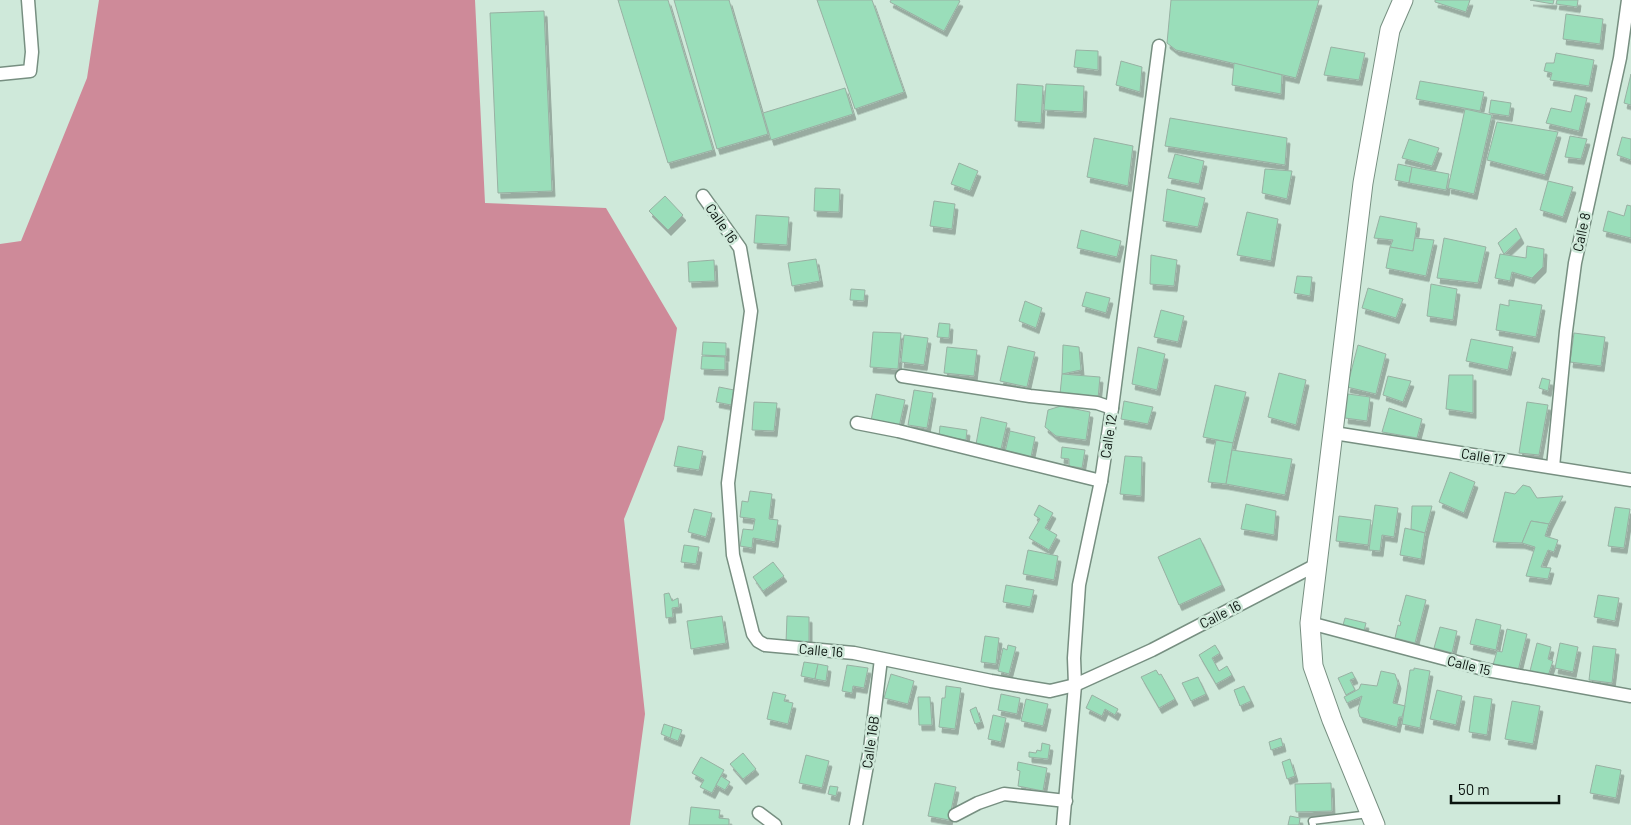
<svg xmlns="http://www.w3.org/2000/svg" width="1631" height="825" viewBox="0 0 1631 825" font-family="Barlow,sans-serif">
<defs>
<filter id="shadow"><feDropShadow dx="3" dy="5.5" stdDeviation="0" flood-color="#0004"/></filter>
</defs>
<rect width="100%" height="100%" fill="#cfe9da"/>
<path fill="#ce8a99" d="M99 0H475L485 203 606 208 677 328 664 419 624 519 645 714 630 825H0V244L21 241 87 78Z"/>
<g fill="#9adeba" stroke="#98b1a3" filter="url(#shadow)">
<path d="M618 0H668L713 150 668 163Z"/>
<path d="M674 0H729L768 134 717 149Z"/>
<path d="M817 0H872L904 92 855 109Z"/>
<path d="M891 0H958L960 1 944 31 890 2Z"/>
<path d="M1171 0H1319L1296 78 1176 50 1167 43Z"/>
<path d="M1435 0H1470L1466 12 1435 2Z"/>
<path d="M1530 0H1554L1553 4Z"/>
<path d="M1557 0H1578L1577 7 1556 4Z"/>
<path d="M544 11 552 191 498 193 490 13Z"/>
<path d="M1566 14 1603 19 1600 44 1563 39Z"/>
<path d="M1331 47 1365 53 1359 80 1324 75Z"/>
<path d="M1076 50 1098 51V70L1074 67Z"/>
<path d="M1556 53 1594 60 1589 86 1550 80 1552 73 1544 71 1546 63H1554Z"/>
<path d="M1121 61 1142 67 1140 92 1116 85Z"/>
<path d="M1234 63 1282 75 1281 94 1232 85Z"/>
<path d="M1631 74V105L1624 103Z"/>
<path d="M1420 81 1484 92 1480 111 1416 99Z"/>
<path d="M1017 84 1043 86 1041 123 1015 121Z"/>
<path d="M1046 84 1084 86 1083 112 1044 110Z"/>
<path d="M845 88 853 114 771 140 763 113Z"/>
<path d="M1575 95 1587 98 1579 131 1546 123 1551 108 1571 112Z"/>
<path d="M1491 100 1511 103 1509 116 1489 113Z"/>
<path d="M1465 109 1492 115 1474 194 1448 188Z"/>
<path d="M1170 118 1287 138 1285 165 1165 146Z"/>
<path d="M1497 122 1558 132 1545 175 1487 160Z"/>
<path d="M1570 136 1587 139 1581 159 1565 157Z"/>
<path d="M1622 137 1631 139V160L1617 155Z"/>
<path d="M1094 138 1133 146 1128 186 1087 177Z"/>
<path d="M1409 139 1439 148 1432 166 1402 158Z"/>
<path d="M1175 154 1204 161 1199 184 1168 178Z"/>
<path d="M959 163 978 171 970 191 951 184Z"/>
<path d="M1398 164 1412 167 1409 183 1395 180Z"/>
<path d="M1412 167 1449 174 1446 190 1409 183Z"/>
<path d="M1265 169 1292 171 1287 199 1262 193Z"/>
<path d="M1548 181 1573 187 1563 217 1540 210Z"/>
<path d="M815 188 840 189 839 212 814 211Z"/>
<path d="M1167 189 1205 198 1198 227 1163 221Z"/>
<path d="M665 196 683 215 668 230 649 211Z"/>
<path d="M934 201 955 204 952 229 930 226Z"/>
<path d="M1627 205 1631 206V238L1603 231 1608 211 1624 216Z"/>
<path d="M1247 212 1278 219 1271 261 1237 255Z"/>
<path d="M756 215 789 217 787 245 754 243Z"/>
<path d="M1380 216 1417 223 1413 251 1390 247 1393 240 1374 238Z"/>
<path d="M1516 228 1521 238 1504 254 1498 243Z"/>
<path d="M1081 230 1121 241 1117 257 1077 248Z"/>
<path d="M1415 238 1434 240 1426 276 1386 268 1390 247 1413 251Z"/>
<path d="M1444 238 1486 247 1478 283 1437 278Z"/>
<path d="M1527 246 1544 249 1543 267 1532 278 1512 272 1510 281 1495 278 1500 254 1526 258Z"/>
<path d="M1151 255 1177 260 1174 286 1150 284Z"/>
<path d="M816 259 820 281 792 286 788 263Z"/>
<path d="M714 260 715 281 689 282 688 262Z"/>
<path d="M1297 276 1312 277 1310 296 1294 293Z"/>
<path d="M1431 284 1457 289 1453 320 1427 316Z"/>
<path d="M1368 288 1403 299 1396 318 1362 308Z"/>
<path d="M851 289 865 290 864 301 850 300Z"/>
<path d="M1086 292 1110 298 1106 313 1082 306Z"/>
<path d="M1509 300 1542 305 1536 337 1496 330 1500 304 1509 306Z"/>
<path d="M1025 301 1042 308 1036 328 1019 321Z"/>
<path d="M1161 310 1184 316 1178 342 1154 337Z"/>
<path d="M939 323 950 324 949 338 937 337Z"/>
<path d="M873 332 901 333 898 369 870 367Z"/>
<path d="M1574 333 1605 337 1601 366 1570 362Z"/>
<path d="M904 335 928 338 924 365 901 362Z"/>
<path d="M1471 339 1513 347 1508 370 1466 361Z"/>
<path d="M703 342 726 343V356L702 355Z"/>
<path d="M1063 345 1079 347 1081 370 1062 374Z"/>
<path d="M1358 345 1386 354 1376 394 1347 387Z"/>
<path d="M1008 346 1035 352 1027 387 1000 381Z"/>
<path d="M947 347 977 350 974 376 944 373Z"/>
<path d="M1138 347 1165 354 1157 390 1132 384Z"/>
<path d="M702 356 725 357V370L701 369Z"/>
<path d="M1279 373 1306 380 1296 425 1268 417Z"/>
<path d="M1062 374 1100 377 1098 399 1060 394Z"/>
<path d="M1449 375H1473V413L1446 409Z"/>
<path d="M1388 376 1411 381 1403 402 1383 395Z"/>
<path d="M1542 378 1550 380 1548 391 1539 388Z"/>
<path d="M1215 385 1246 392 1233 443 1203 437Z"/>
<path d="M719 387 734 390 731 405 716 402Z"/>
<path d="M914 390 933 393 927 428 908 425Z"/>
<path d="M876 394 905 400 899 427 871 421Z"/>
<path d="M1348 394 1370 397 1367 421 1345 418Z"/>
<path d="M1124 401 1153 407 1148 424 1121 419Z"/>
<path d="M754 402 777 403 774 431 752 430Z"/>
<path d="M1527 402 1548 405 1539 455 1519 453Z"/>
<path d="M1061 406 1090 412 1086 440 1056 436 1045 427 1048 410Z"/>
<path d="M1389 408 1422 419 1417 438 1382 432Z"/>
<path d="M981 417 1007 423 1001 449 976 444Z"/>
<path d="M940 426 967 430 966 440 939 436Z"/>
<path d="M1010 431 1035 437 1031 457 1005 452Z"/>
<path d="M1216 440 1233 443 1226 484 1208 482Z"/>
<path d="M678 446 703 451 699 470 674 466Z"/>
<path d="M1062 447 1085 450 1082 468 1069 466V459L1061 458Z"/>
<path d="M1232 450 1292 459 1285 495 1226 484Z"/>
<path d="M1125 456 1142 457 1141 496 1120 494Z"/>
<path d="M1450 472 1475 482 1464 513 1439 502Z"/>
<path d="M1523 485 1530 487 1537 498 1563 496 1549 524 1531 521 1522 543 1493 542 1505 492 1515 494Z"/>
<path d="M750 491 772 494 769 519 778 520 775 542 753 538 752 548 740 546 743 529 753 530 755 519 740 517 742 501 748 502Z"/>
<path d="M1246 504 1276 511 1274 535 1241 529Z"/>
<path d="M1039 505 1053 513 1045 528 1057 535 1049 550 1029 538 1040 519 1034 515Z"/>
<path d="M1375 505 1398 508 1394 537 1382 535 1380 551 1369 550Z"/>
<path d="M1412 506H1432L1425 533 1411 529Z"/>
<path d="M1615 507 1630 509 1624 548 1608 546Z"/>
<path d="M694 509 712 513 706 537 688 532Z"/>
<path d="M1339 516 1371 520 1368 545 1336 541Z"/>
<path d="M1531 521 1549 524 1545 536 1558 540 1554 552 1548 550 1541 567 1551 568 1548 579 1526 576 1535 547 1522 543Z"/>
<path d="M1405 528 1425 533 1421 559 1400 555Z"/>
<path d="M1200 538 1222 585 1179 605 1158 557Z"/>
<path d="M684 545 699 547 696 564 681 562Z"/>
<path d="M1028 550 1058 556 1054 580 1023 574Z"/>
<path d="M773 562 784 576 763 591 753 577Z"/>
<path d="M1006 585 1034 590 1030 607 1003 602Z"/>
<path d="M669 593 672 601 678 598 679 607 672 608 673 617 666 618 664 594Z"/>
<path d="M1406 595 1426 600 1415 643 1395 638 1398 625 1400 626 1401 622 1399 621Z"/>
<path d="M1598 595 1619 598 1615 621 1594 617Z"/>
<path d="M722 616 726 643 691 649 687 621Z"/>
<path d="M787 616 809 617V644L786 643Z"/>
<path d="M1345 618 1366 623 1364 631 1343 625Z"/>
<path d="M1476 619 1501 625 1496 650 1470 644Z"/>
<path d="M1440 627 1457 631 1452 653 1434 648Z"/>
<path d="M1507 629 1527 634 1518 671 1493 665 1497 651 1502 652Z"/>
<path d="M985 636 999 638 996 664 981 662Z"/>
<path d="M1537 643 1551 647 1548 659 1553 661 1548 676 1530 671Z"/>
<path d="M1560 643 1578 647 1573 672 1555 668Z"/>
<path d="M1008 645 1016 647 1009 674 998 671 1003 648 1007 650Z"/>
<path d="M1215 645 1220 653 1212 658 1219 671 1227 666 1232 675 1216 684 1199 655Z"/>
<path d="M1593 646 1616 649 1612 683 1589 680Z"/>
<path d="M804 662 818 664 815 679 801 676Z"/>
<path d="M818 664 828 666 826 681 815 679Z"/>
<path d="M847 665 868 668 864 688 853 686 852 693 842 691Z"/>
<path d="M1414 668 1430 671 1420 728 1402 724 1410 670H1414Z"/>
<path d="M1156 670 1159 675 1161 674 1175 699 1159 708 1141 677Z"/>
<path d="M1381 671 1395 674 1398 683 1393 703 1405 706 1402 717H1399L1397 727 1360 717 1358 710 1362 696 1347 703 1344 697 1359 689 1361 684 1377 686Z"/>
<path d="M1352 672 1355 678 1350 680 1355 690 1346 695 1338 678Z"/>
<path d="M891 674 914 681 908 704 884 698Z"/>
<path d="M1198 677 1206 694 1191 701 1182 683Z"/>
<path d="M946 686 961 688 955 729 939 727 942 698H945Z"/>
<path d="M1244 686 1251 701 1240 706 1234 690Z"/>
<path d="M1437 690 1462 696 1456 725 1430 719Z"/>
<path d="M773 692 786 695 784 701 793 703 788 724 767 719Z"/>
<path d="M1001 694 1020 698 1017 714 998 710Z"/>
<path d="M1092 695 1118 709 1115 715 1105 709 1102 716 1086 708Z"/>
<path d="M1474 696 1492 699 1487 735 1469 732Z"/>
<path d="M918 697H930L932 725H919Z"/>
<path d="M1026 699 1048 704 1043 726 1021 721Z"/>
<path d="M1512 701 1540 706 1533 744 1505 739Z"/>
<path d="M976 707 981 722 975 724 970 710Z"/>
<path d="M993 715 1006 718 1001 742 988 739Z"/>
<path d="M664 724 673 727 670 738 661 734Z"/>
<path d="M673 727 682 730 678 741 670 738Z"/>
<path d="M1281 738 1283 746 1271 750 1269 742Z"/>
<path d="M1042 743 1050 745 1048 759 1029 757V752L1036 753 1037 750 1041 751Z"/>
<path d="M743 753 756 769 743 779 730 764Z"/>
<path d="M806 755 829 761 822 788 799 783Z"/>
<path d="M701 757 724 770 712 793 700 787 704 780 692 773Z"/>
<path d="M1290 759 1295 776 1287 779 1282 762Z"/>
<path d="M1018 762 1047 768 1043 791 1018 786 1020 771 1017 770Z"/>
<path d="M1596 765 1621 770 1616 798 1590 793Z"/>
<path d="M721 776 730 782 725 790 716 785Z"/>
<path d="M935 783 956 787 949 820 928 816Z"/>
<path d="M1331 783 1332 811 1296 812 1295 784Z"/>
<path d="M830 786 838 787 836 796 828 794Z"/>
<path d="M691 807 720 810 719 818 729 819V825H689Z"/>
<path d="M1290 816 1300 818 1299 825H1288Z"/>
</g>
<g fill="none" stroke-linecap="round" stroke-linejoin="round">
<g stroke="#778f81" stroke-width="9">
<path id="lane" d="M1313 825 1312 821 1369 814"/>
</g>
<g stroke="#778f81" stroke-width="15">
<g id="street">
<path d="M0 74 30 71 32 52 28 0"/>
<path d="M703 196 740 248 751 311 728 483 733 555 753 634 758 641 765 645 854 653 991 681 1050 691 1075 685 1152 650 1316 565"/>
<path d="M902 376 1030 396 1097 403 1112 408"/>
<path d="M857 423 898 431 1101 481"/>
<path d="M1334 433 1631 480"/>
<path d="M1553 467 1566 331 1575 263 1620 58 1628 0"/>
<path d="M1310 623 1487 670 1631 696"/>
<path d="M759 813 775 825"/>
<path d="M955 815 978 803 1004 794 1066 801"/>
<path d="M856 825 870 749 881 659"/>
<path d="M1063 825 1075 685 1074 658 1079 585 1101 481 1112 408 1159 46"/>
</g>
</g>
<g stroke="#778f81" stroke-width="21">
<path id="secondary" d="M1375 825 1332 720 1313 666 1310 623 1363 183 1390 30 1403 0"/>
</g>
<use href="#lane" stroke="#fff" stroke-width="6"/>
<use href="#street" stroke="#fff" stroke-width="12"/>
<use href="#secondary" stroke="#fff" stroke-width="19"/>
</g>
<g text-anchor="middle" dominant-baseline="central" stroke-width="5" stroke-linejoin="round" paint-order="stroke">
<g font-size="14" fill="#0a130e" stroke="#cfe9da">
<text transform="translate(722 223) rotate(55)">Calle 16</text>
<text transform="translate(1581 232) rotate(-78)">Calle 8</text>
<text transform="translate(1108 436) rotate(-81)">Calle 12</text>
<text transform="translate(1483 456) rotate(9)">Calle 17</text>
<text transform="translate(1220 614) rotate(-27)">Calle 16</text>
<text transform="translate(821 650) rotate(5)">Calle 16</text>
<text transform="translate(1469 665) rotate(14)">Calle 15</text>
<text transform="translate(870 742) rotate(-82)">Calle 16B</text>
</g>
</g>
<path d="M1451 795v8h108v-8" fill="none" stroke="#0a130e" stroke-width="2.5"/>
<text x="1458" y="795" font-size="15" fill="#0a130e" stroke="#cfe9da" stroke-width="4" paint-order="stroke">50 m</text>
</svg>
